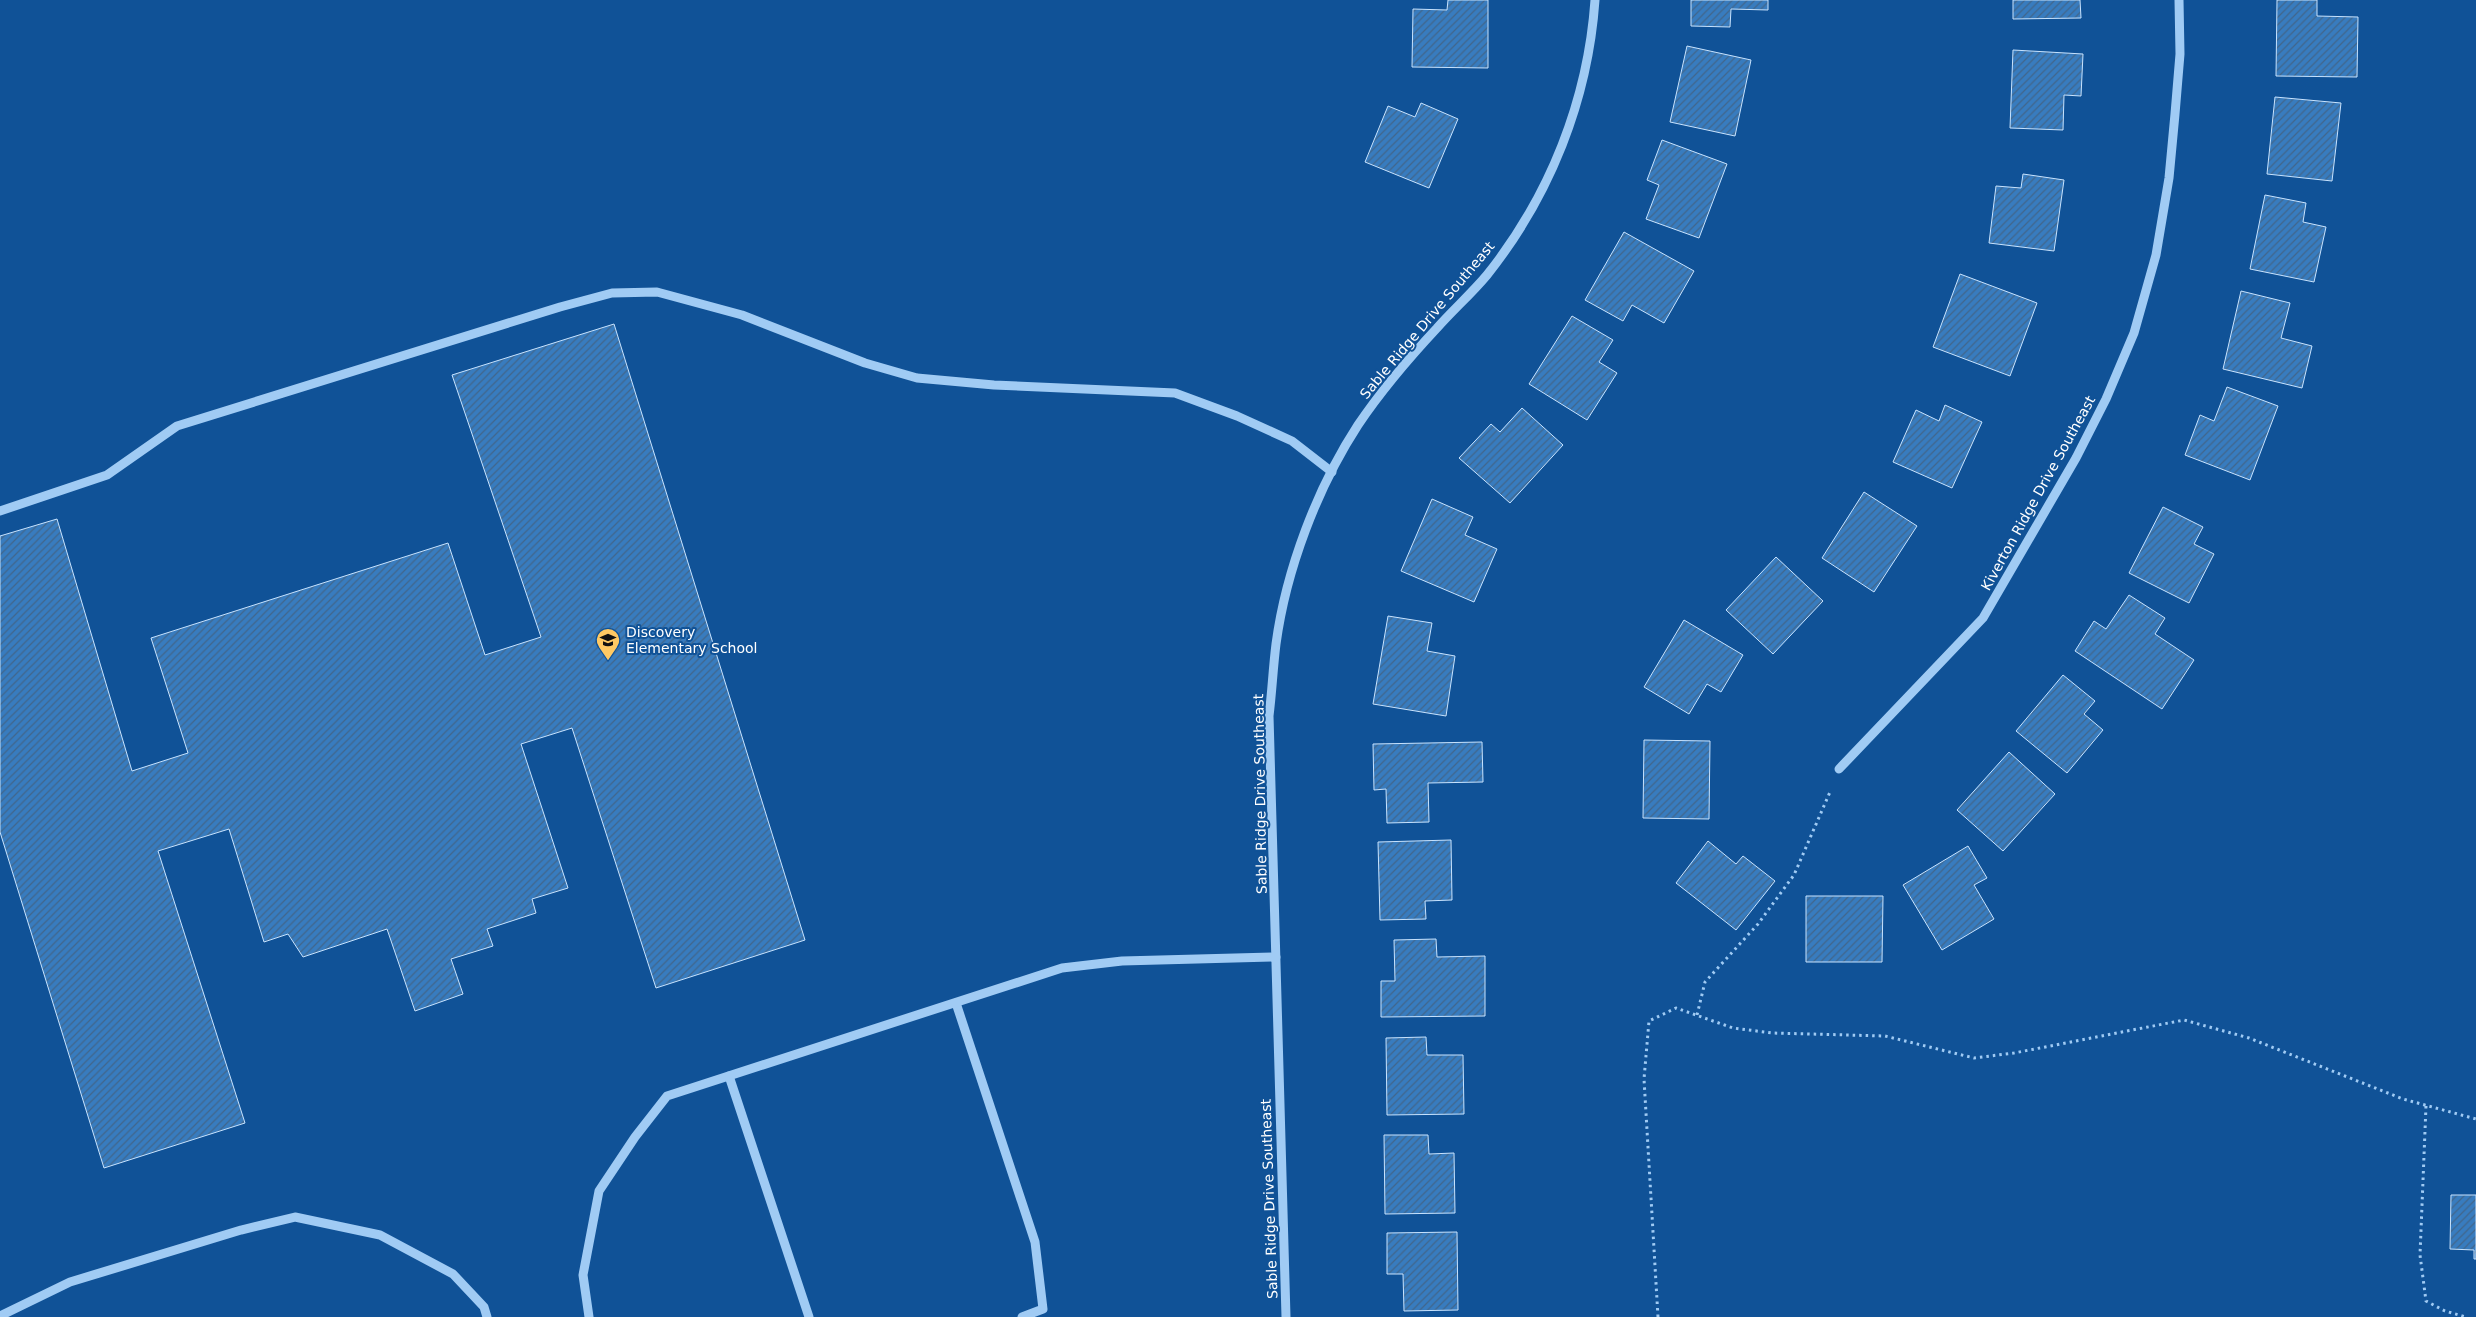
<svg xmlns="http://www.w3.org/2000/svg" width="2476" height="1317" viewBox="0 0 2476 1317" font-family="'DejaVu Sans',sans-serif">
<defs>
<pattern id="building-hatch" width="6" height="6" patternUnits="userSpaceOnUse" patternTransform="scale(1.25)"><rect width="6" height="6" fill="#387cbf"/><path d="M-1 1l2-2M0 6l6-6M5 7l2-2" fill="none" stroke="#41668b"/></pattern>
</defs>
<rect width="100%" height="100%" fill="#105297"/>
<g fill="url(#building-hatch)" stroke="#c8e3fe">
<path d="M1448 0H1488V68L1412 67 1413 9 1447 10Z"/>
<path d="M1691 0H1768V10L1731 9 1730 27 1691 26Z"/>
<path d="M2013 0H2080L2081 18 2013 19Z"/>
<path d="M2277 0H2317V16L2358 17 2357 77 2276 76Z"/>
<path d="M1687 46 1751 60 1735 136 1670 122Z"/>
<path d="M2013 50 2083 54 2081 96 2064 95 2063 130 2010 128Z"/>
<path d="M2275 97 2341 103 2332 181 2267 174Z"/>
<path d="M1421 103 1458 119 1429 188 1365 162 1388 106 1415 117Z"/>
<path d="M1662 140 1727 164 1699 238 1646 219 1659 185 1647 180Z"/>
<path d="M2023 174 2064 180 2054 251 1989 243 1996 186 2021 188Z"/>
<path d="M2265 195 2306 203 2303 222 2326 227 2314 282 2250 269Z"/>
<path d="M1624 232 1694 271 1664 323 1632 305 1623 321 1585 300Z"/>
<path d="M1960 274 2037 303 2010 376 1933 347Z"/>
<path d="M2241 291 2290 303 2281 338 2312 346 2302 388 2223 369Z"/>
<path d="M1572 316 1613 340 1599 362 1617 373 1587 420 1529 384Z"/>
<path d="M614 324 805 940 656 988 572 728 521 744 568 888 532 899 536 913 487 929 493 946 451 959 463 994 415 1011 387 929 303 957 288 934 264 942 229 829 158 851 245 1123 104 1168 0 832V536L57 519 132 771 188 753 151 638 448 543 485 655 541 637 452 375Z"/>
<path d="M2227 387 2278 406 2250 480 2185 455 2200 415 2214 421Z"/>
<path d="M1945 405 1982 422 1952 488 1893 462 1916 410 1939 421Z"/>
<path d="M1522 408 1563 445 1510 503 1459 458 1491 424 1500 432Z"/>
<path d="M1864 492 1917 526 1874 592 1822 558Z"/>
<path d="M1432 499 1473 517 1465 535 1497 549 1474 602 1401 571Z"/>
<path d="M2163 507 2203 527 2194 544 2214 554 2189 603 2129 573Z"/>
<path d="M1776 557 1823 601 1773 654 1726 610Z"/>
<path d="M2129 595 2165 618 2155 634 2194 660 2162 709 2075 651 2094 621 2106 629Z"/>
<path d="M1388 616 1432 623 1427 651 1455 656 1446 716 1373 704Z"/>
<path d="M1684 620 1743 655 1721 692 1707 684 1689 714 1644 687Z"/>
<path d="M2063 675 2095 701 2084 714 2103 730 2067 773 2016 731Z"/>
<path d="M1644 740 1710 741 1709 819 1643 818Z"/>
<path d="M1482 742 1483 782 1428 783 1429 822 1387 823 1386 789 1374 790 1373 744Z"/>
<path d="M2009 752 2055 794 2003 851 1957 810Z"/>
<path d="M1451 840 1452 900 1425 901 1426 919 1380 920 1378 842Z"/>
<path d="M1708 841 1736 864 1743 856 1775 881 1736 930 1676 883Z"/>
<path d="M1968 846 1987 878 1974 885 1994 919 1942 950 1903 885Z"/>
<path d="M1806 896H1883L1882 962H1806Z"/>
<path d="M1436 939 1437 957 1485 956V1016L1381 1017V981H1395L1394 940Z"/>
<path d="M1426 1037 1427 1055H1463L1464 1114 1387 1115 1386 1038Z"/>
<path d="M1384 1135H1428L1429 1154 1454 1153 1455 1213 1385 1214Z"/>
<path d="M2451 1195H2476V1259H2474V1250L2450 1249Z"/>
<path d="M1457 1232 1458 1310 1404 1311 1403 1274H1387V1233Z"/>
</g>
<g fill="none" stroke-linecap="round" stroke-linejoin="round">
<g stroke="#a0cbf4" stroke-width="3" stroke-dasharray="2.5 4" stroke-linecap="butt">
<path d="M1697 1015 1705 982 1758 924 1794 875 1830 792"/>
<path d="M2426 1106 2420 1255 2426 1301 2445 1311 2466 1317"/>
<path d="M1658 1317 1644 1079 1649 1021 1676 1008 1733 1028 1772 1033 1885 1036 1974 1058 2014 1053 2184 1020 2249 1038 2403 1099 2476 1119"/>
</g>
<g stroke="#a0cbf4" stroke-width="9">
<path d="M0 511 107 475 177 426 560 307 612 293 657 292 742 315 865 363 917 378 994 385 1175 393 1237 416 1292 441 1332 472"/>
<path d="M1839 769 1983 618 2076 458 2106 399 2134 333 2156 255 2169 178 2175 114 2180 54 2179 0"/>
<path d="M956 1003 1035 1242 1043 1309 1022 1317"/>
<path d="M729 1076 809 1317"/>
<path d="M0 1316 70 1282 241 1230 295 1217 380 1235 453 1274 484 1307 487 1317"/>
<path d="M589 1317 583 1275 599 1191 635 1137 667 1096 1062 968 1122 961 1276 957"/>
<path d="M1286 1317 1269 716C1272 692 1273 668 1276 644 1286 570 1317 488 1358 425 1381 391 1409 358 1437 328 1453 310 1472 293 1487 275 1550 196 1588 100 1595 0"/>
</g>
</g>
<defs>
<g id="school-pin" transform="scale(1.25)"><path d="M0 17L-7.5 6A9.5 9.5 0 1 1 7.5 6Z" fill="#ffc963" stroke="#105297"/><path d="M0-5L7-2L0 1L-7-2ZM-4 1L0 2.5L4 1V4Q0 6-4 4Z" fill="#111"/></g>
</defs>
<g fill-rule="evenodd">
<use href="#school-pin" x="608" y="640"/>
</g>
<g text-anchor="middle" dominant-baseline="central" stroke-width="4" stroke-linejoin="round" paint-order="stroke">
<g font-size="14" fill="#fff" stroke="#105297">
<text transform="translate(1427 320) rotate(-50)">Sable Ridge Drive Southeast</text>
<text transform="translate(2038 493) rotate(-61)">Kiverton Ridge Drive Southeast</text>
<text transform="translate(1260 794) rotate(-91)">Sable Ridge Drive Southeast</text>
<text transform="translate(1269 1199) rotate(-92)">Sable Ridge Drive Southeast</text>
</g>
<g font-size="14" fill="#fff" stroke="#105297" text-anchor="start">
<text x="626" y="632">Discovery<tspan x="626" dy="16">Elementary School</tspan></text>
</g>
</g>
</svg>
